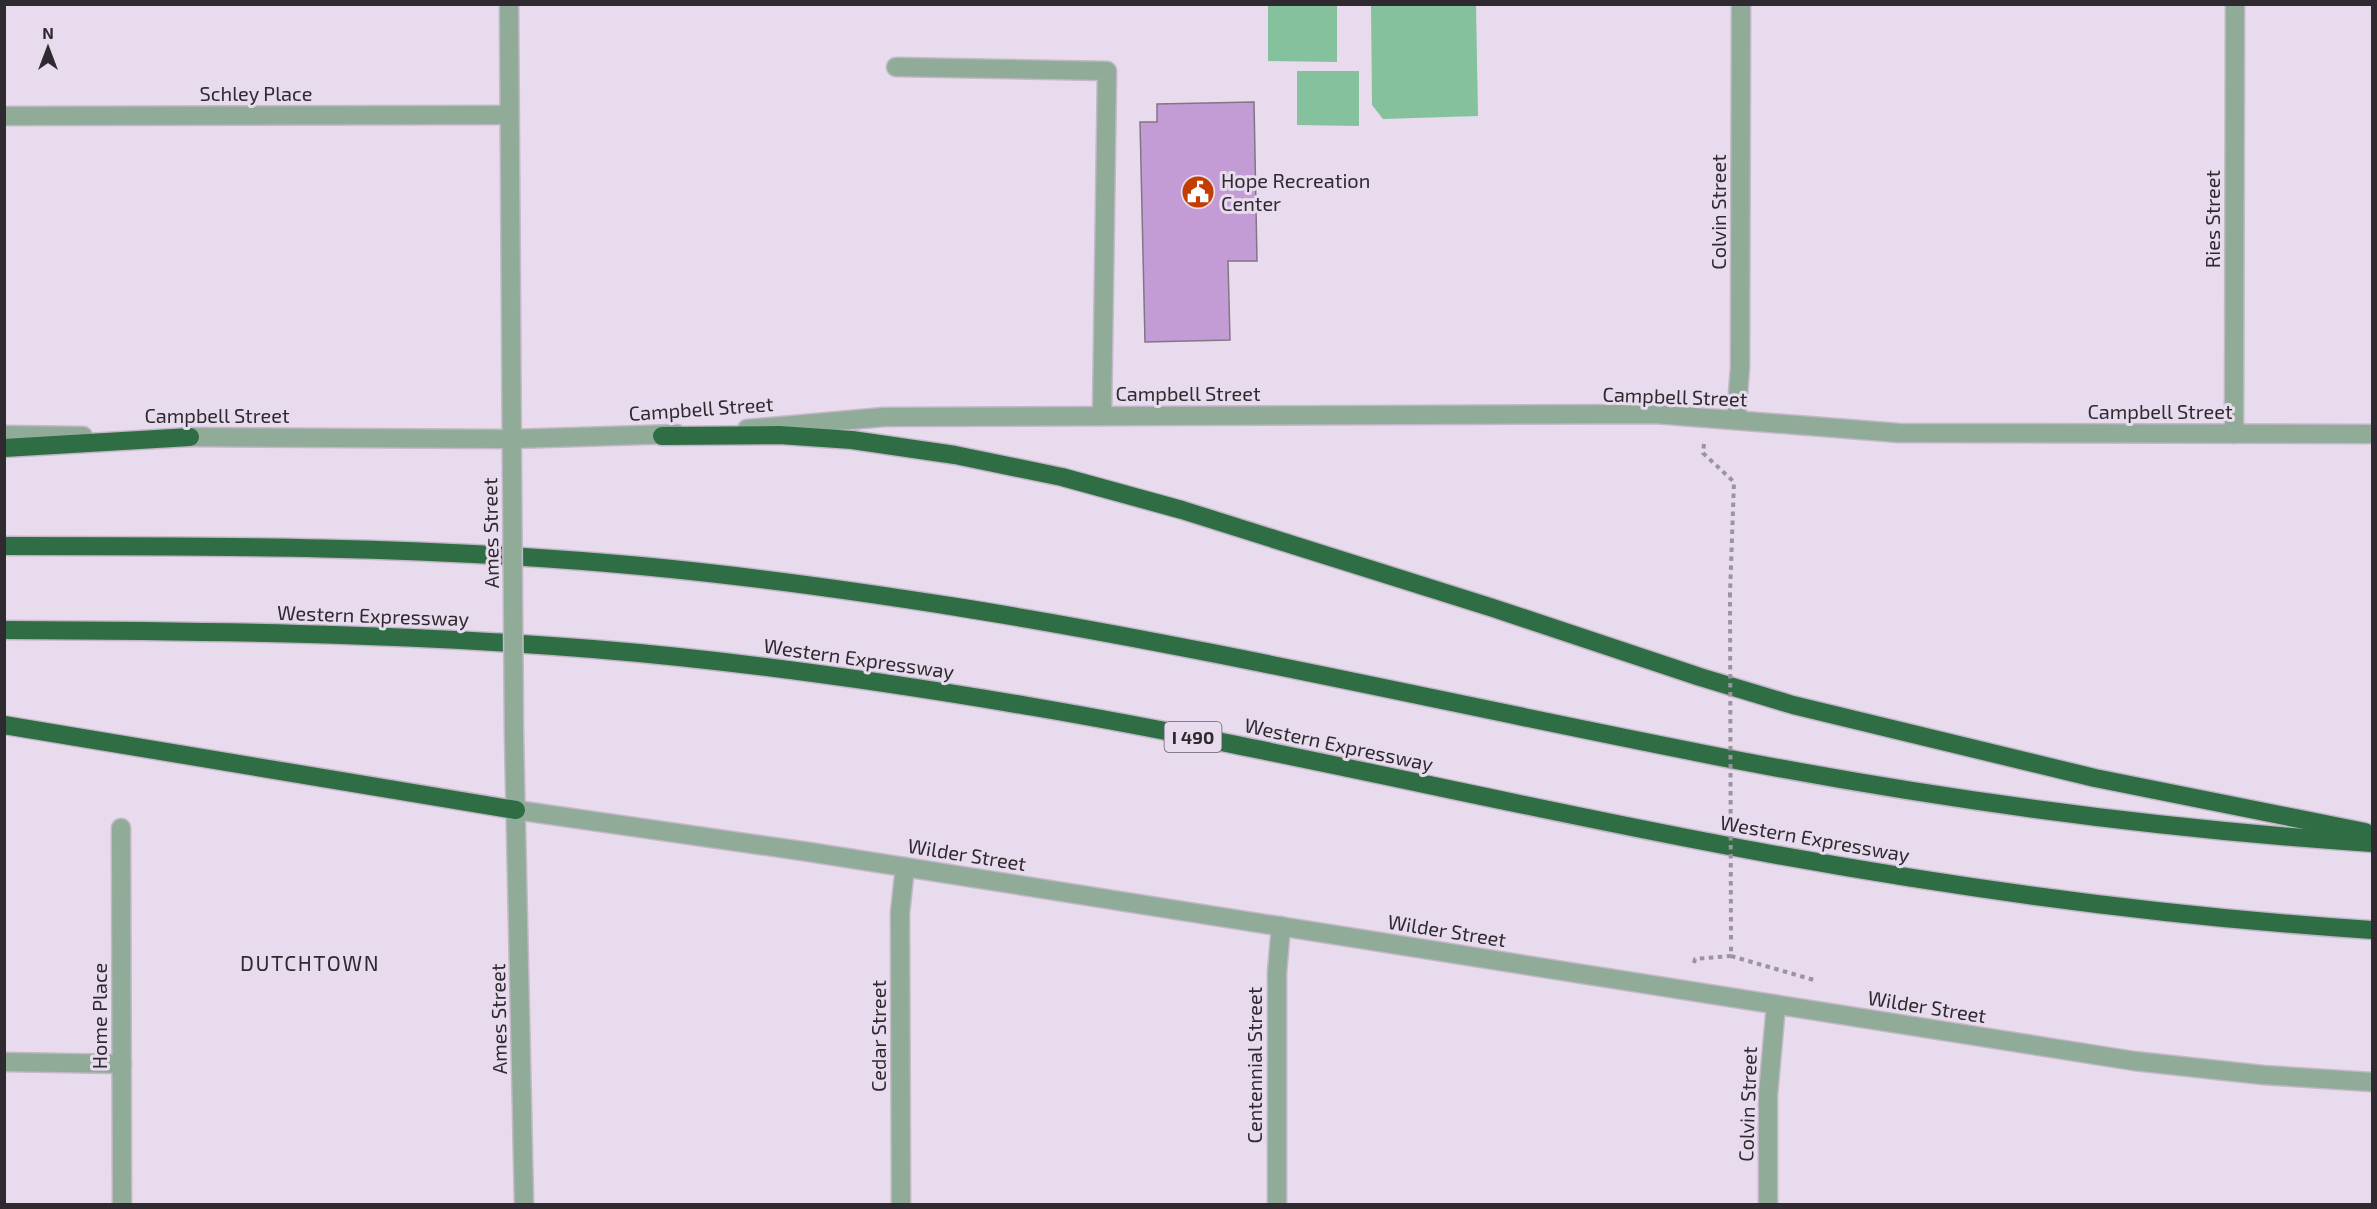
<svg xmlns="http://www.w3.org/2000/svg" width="2377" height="1209" viewBox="0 0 2377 1209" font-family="'Exo 2',sans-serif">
<rect width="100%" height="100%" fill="#e7dbed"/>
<g fill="#86c19e">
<path d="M1268 5H1337V62L1268 61Z"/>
<path d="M1371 5H1476L1478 116 1383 119 1372 105Z"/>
<path d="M1297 71H1359V126L1297 125Z"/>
</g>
<path fill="#c39cd6" stroke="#817686" stroke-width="1.5" d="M1254 102 1257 261H1228L1230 340 1145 342 1140 122H1157V104Z"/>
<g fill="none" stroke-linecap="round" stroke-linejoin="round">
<g stroke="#c2b8c7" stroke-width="21">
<path id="service" d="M896 67 1107 71 1102 416"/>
</g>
<g stroke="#c2b8c7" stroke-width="21">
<g id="minor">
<path d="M4 116 509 115"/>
<path d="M1736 419 1740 368 1741 4"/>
<path d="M2234 434 2235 4"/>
<path d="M4 435 83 436"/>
<path d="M121 828 122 1204"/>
<path d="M4 1062 122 1064"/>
<path d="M901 1204 900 913 905 867"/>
<path d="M1277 1204V973L1281 926"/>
<path d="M1768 1204V1095L1776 1005"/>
</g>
</g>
<g stroke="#c2b8c7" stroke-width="21">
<g id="tertiary">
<path d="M509 4 512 472"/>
<path d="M747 429 884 417 1655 414 1899 433 2372 434"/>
<path d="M190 437 512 439 677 434"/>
<path d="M514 735 524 1204"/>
<path d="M516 810 809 852 2134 1061 2263 1075 2372 1082"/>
</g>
</g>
<g stroke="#c2b8c7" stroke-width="21">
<g id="motorway">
<path d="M662 436 779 435 852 440 955 455 1062 477 1182 510 1493 608 1700 677 1793 705 2095 778 2365 832"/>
<path d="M4 448 190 437"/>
<path d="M4 546C216 546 430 546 641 566 749 576 856 591 963 608 1224 650 1482 711 1741 761 1950 801 2161 829 2372 843"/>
<path d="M4 630C201 631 397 633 593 649 741 661 888 682 1034 707 1251 744 1466 795 1682 837 1910 882 2141 915 2372 930"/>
<path d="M4 725 516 810"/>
</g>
</g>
<g stroke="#9c93a1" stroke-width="4" stroke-dasharray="4.5 4.5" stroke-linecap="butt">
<path d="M1704 444 1703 453 1734 482 1730 593"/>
<path d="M1731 956 1814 980"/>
<path d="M1694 963 1695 959 1731 956V943"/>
</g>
<use href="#service" stroke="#90ab97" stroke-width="18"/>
<use href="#minor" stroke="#90ab97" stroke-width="18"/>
<use href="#tertiary" stroke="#90ab97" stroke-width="18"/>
<use href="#motorway" stroke="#2f6d45" stroke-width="18"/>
<g stroke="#c2b8c7" stroke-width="21" stroke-linecap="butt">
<path id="tertiary-bridge" d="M512 472 514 735"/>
</g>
<path stroke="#9c93a1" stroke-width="4" stroke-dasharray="4.5 4.5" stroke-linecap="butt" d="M1730 593 1731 943"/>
<use href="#tertiary-bridge" stroke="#90ab97" stroke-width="18"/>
</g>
<defs>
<g id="civic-disc" transform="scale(1.725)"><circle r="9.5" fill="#c43d00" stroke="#e7dbed"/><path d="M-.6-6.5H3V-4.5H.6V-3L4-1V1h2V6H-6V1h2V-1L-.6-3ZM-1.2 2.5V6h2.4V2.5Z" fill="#fff"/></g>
</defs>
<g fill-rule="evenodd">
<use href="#civic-disc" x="1198" y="192"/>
</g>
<g text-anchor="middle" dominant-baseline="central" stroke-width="6" stroke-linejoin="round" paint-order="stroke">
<rect fill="#e7dbed" stroke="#665f69" stroke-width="1.5" x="1164.5" y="722" width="57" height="30" rx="4.5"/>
<g font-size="18" font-weight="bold" fill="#2e2a30">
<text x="1193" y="737">I 490</text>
</g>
<g font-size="20" fill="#2e2a30" stroke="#e7dbed">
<text x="256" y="93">Schley Place</text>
<text transform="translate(1718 212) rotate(-90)">Colvin Street</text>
<text transform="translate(2212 219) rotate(-90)">Ries Street</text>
<text x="1188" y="393">Campbell Street</text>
<text transform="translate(1675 396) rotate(2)">Campbell Street</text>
<text transform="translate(701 408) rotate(-4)">Campbell Street</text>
<text x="2160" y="411">Campbell Street</text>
<text x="217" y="415">Campbell Street</text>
<text transform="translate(490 533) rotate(-91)">Ames Street</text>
<text transform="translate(373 615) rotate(2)">Western Expressway</text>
<text transform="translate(859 658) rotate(8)">Western Expressway</text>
<text transform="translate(1339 744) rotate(12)">Western Expressway</text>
<text transform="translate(1815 838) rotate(10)">Western Expressway</text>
<text transform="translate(967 854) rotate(9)">Wilder Street</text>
<text transform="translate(1447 930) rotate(9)">Wilder Street</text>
<text transform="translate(1927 1006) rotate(9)">Wilder Street</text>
<text transform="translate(99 1016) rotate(-90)">Home Place</text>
<text transform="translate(498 1019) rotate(-91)">Ames Street</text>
<text transform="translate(878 1036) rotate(-90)">Cedar Street</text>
<text transform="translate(1254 1065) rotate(-90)">Centennial Street</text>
<text transform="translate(1747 1104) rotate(-88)">Colvin Street</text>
</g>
<g font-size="20" fill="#2e2a30" stroke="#e7dbed" text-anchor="start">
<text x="1221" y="180">Hope Recreation<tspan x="1221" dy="23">Center</tspan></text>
</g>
<g font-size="21" letter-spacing="1.5" fill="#2e2a30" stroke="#e7dbed">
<text x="310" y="962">DUTCHTOWN</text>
</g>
</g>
<rect width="2377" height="1209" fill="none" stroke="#2e2a30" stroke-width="12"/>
<g transform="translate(48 48)" stroke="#e7dbed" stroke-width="4.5" paint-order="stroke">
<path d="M0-4.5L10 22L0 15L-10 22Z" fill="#2e2a30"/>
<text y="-9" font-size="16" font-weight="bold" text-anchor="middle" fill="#2e2a30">N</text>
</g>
</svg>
